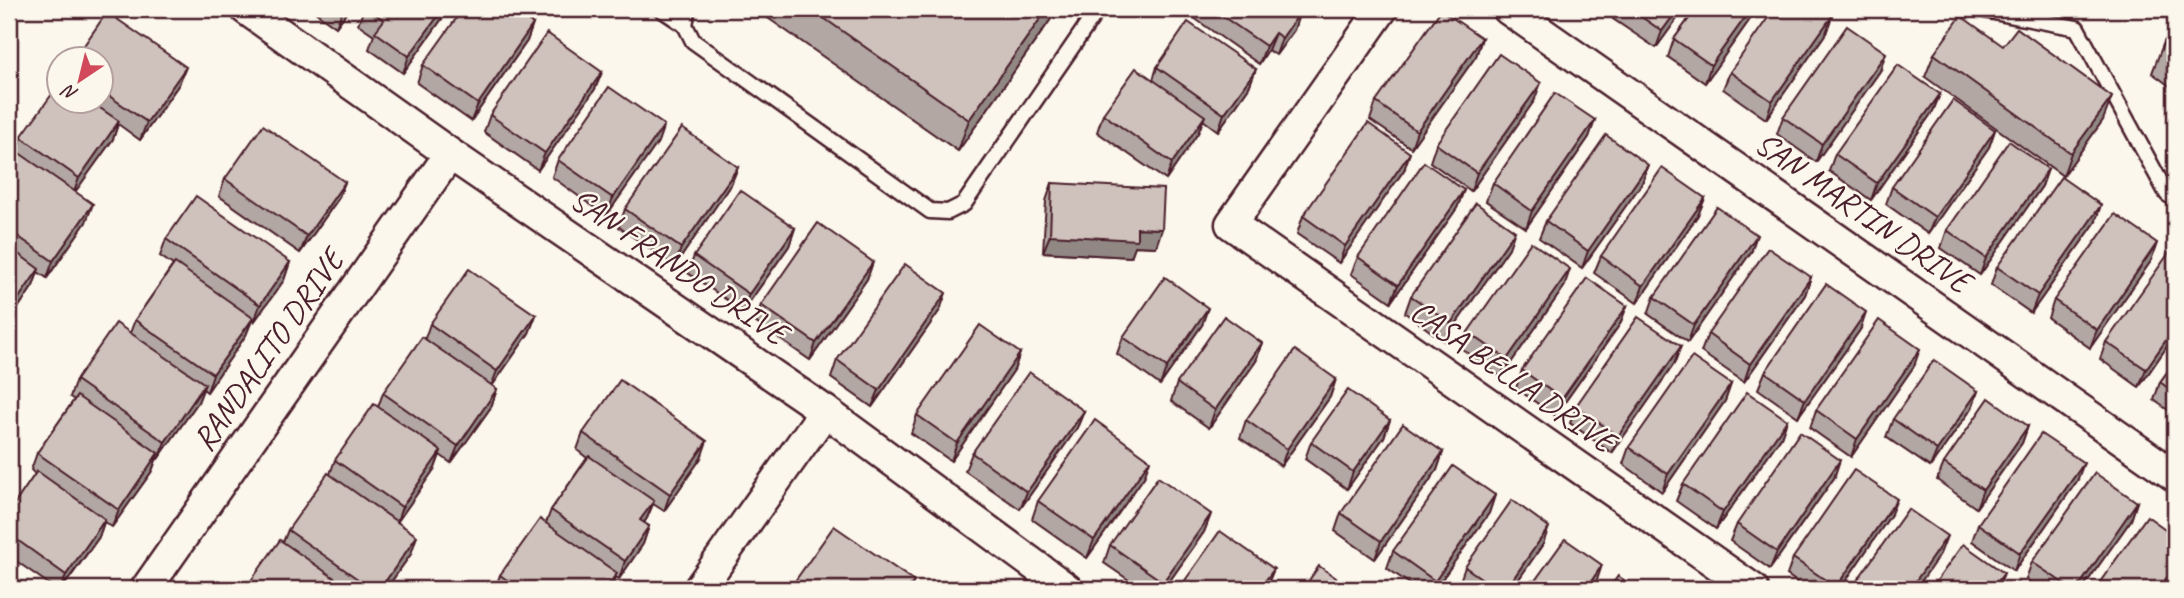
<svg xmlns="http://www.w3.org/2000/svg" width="2184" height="598" viewBox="0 0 2184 598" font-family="Caveat,sans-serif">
<rect width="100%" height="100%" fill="#fbf7ec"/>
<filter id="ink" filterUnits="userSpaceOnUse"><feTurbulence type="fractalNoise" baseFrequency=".0143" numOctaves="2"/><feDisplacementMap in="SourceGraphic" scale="14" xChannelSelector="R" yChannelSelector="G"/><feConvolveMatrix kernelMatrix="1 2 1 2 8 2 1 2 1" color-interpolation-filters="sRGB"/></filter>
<g filter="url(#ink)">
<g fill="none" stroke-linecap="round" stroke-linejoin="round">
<g stroke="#4a1f2b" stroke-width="19">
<g id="lane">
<path d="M661 9 685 25"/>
<path d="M688 9 685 25 693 41 930 211 948 212 964 204 1098 9"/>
<path d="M1978 9 2077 28 2167 194 2175 199"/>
</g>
</g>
<g stroke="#4a1f2b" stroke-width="35">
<g id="street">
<path d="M246 9 450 154 825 411 1067 589"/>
<path d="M1382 9 1231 224 1753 589"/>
<path d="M1508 9 2175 476"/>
<path d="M146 589 450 154"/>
<path d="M699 589 825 411"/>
</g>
</g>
<use href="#lane" stroke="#fbf7ec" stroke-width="14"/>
<use href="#street" stroke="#fbf7ec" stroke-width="30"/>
</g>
<g fill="#b2a7a2" stroke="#4a1f2b" stroke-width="2">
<path d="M311 9H349L336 27Z"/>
<path d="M364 9H449L403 73 369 49 374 35 358 24Z"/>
<path d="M755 9H1058L958 151Z"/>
<path d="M1198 9H1299L1294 30 1276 55 1268 50 1259 64 1194 18Z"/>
<path d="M1617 9H1684L1656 48 1613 19Z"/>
<path d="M1696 9H1755L1753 15 1705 83 1668 57 1674 39Z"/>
<path d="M1832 16 1826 33 1766 119 1723 89 1730 72Z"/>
<path d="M533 24 527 41 471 121 417 83 423 65Z"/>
<path d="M2175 26V90L2152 73 2164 42Z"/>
<path d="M1482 38 1476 56 1411 148 1370 120 1376 102Z"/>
<path d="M1934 54 2103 120 2063 176 1925 77Z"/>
<path d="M102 60 179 84 140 140 118 124 113 139 75 192 86 222 47 278 38 272 33 286 9 321V153L17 151 21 137 60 102H102Z"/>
<path d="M1157 67 1256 69 1249 87 1218 131 1203 120 1198 133 1166 180 1097 132 1103 114 1153 80Z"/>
<path d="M1880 71 1816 162 1777 134 1783 117Z"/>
<path d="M602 72 595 89 538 170 484 132 490 115Z"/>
<path d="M1940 94 1933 111 1871 200 1829 171 1835 154Z"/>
<path d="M1534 101 1471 191 1430 162 1436 144Z"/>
<path d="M1595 120 1589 137 1526 228 1486 201 1493 183Z"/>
<path d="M1995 130 1989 147 1928 234 1886 204 1892 187Z"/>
<path d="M658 142 606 216 552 177 558 160Z"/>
<path d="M738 167 731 184 675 266 619 227 625 209Z"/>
<path d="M2048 169 2042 186 1980 275 1941 248 1947 230Z"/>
<path d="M1404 170 1339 263 1297 234 1303 216Z"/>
<path d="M225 179 345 182 338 199 300 253 219 196Z"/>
<path d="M1052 183 1156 247 1135 246 1131 257 1043 252 1046 201Z"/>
<path d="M1642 183 1582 268 1539 238 1546 221Z"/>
<path d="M1464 190 1457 208 1391 302 1351 274 1358 257Z"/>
<path d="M1705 198 1698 215 1637 303 1594 273 1601 256Z"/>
<path d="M2095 223 2031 313 1991 285 1997 267Z"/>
<path d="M795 228 789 246 743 311 688 273 694 256Z"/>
<path d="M166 239 290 262 284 280 254 322 252 320 246 335 207 392 203 389 198 402 158 459 157 458 152 471 112 527 104 522 99 537 62 589H56L9 556V512L35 474 31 470 37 453 74 400 70 397 76 380 130 333 135 320 173 265 160 256Z"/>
<path d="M1509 248 1444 341 1405 313 1411 296Z"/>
<path d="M1751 252 1688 342 1648 314 1654 297Z"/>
<path d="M2175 254V335L2139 387 2100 359 2106 342Z"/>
<path d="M2151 261 2090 348 2048 318 2054 300Z"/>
<path d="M873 262 867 279 810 360 755 322 761 305Z"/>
<path d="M1811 277 1805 295 1744 382 1701 352 1708 334Z"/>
<path d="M1564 287 1501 377 1462 349 1468 332Z"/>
<path d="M1627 306 1620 324 1555 416 1516 388 1522 370Z"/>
<path d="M940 310 872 407 831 378 837 360Z"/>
<path d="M536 315 529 333 492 386 497 389 491 407 451 463 440 455 435 468 397 522 411 554 386 589H245L283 542 288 530 330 474 335 460 378 407 383 393 425 338 430 324Z"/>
<path d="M1202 325 1160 385 1117 354 1123 337Z"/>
<path d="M1860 330 1798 417 1758 389 1765 372Z"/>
<path d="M1681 346 1674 364 1612 453 1570 423 1576 406Z"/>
<path d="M1020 353 1014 370 951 461 911 433 917 415Z"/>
<path d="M1256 361 1209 428 1171 401 1177 383Z"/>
<path d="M2175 361V415L2154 400 2160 382Z"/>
<path d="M1914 366 1851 457 1810 428 1816 410Z"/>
<path d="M1336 379 1330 397 1281 466 1240 438 1246 420Z"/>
<path d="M1731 384 1725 401 1662 492 1623 464 1629 447Z"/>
<path d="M1978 391 1972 408 1930 467 1886 437 1893 419Z"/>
<path d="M1084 411 1077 428 1020 509 965 471 972 453Z"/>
<path d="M1390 420 1384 437 1347 489 1305 459 1311 442Z"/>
<path d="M1787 420 1781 437 1716 529 1676 501 1683 484Z"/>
<path d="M2028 426 2022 443 1976 508 1937 480 1944 463Z"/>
<path d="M583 433 701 458 664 511 653 504 647 518 644 523 649 526 643 544 619 579 615 577 611 589H495L500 575 546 523 551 510 587 458 577 450Z"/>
<path d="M1443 452 1437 470 1375 559 1335 531 1341 513Z"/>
<path d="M1144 477 1087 558 1032 519 1038 501Z"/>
<path d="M1834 478 1770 569 1730 541 1737 524Z"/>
<path d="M2077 481 2014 571 1972 541 1978 524Z"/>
<path d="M1495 495 1489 513 1435 589H1417L1387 568 1393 551Z"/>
<path d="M2137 502 2131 520 2082 589H2040L2026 579 2032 562Z"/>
<path d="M1211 514 1204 532 1164 589H1142L1104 563 1110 545Z"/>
<path d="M1890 516 1840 589H1807L1787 575 1793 558Z"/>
<path d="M1543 544 1512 589H1466L1459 584 1465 567Z"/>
<path d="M795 581H914L911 589H792Z"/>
</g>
<g fill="#918884" stroke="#4a1f2b" stroke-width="2">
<path d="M343 9H349L336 27Z"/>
<path d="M443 9H449L403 73 409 56Z"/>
<path d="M1047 9H1058L958 151 969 120Z"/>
<path d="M1678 9H1684L1656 48 1662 31Z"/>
<path d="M1751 9H1755L1753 15 1705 83 1711 65Z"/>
<path d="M1300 12 1294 30 1276 55 1282 38Z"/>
<path d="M1832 16 1826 33 1766 119 1772 101Z"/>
<path d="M533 24 527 41 471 121 478 104Z"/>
<path d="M1275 33 1268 50 1259 64 1266 46Z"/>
<path d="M1482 38 1476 56 1411 148 1417 131Z"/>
<path d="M1886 53 1880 71 1816 162 1822 144Z"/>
<path d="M186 67 179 84 140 140 147 122Z"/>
<path d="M1256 69 1249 87 1218 131 1224 114Z"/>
<path d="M602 72 595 89 538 170 545 153Z"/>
<path d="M1541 83 1534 101 1471 191 1477 173Z"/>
<path d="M1940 94 1933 111 1871 200 1877 183Z"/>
<path d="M2112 97 2103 120 2063 176 2071 153Z"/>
<path d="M1205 116 1198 133 1166 180 1172 163Z"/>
<path d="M1595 120 1589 137 1526 228 1532 211Z"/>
<path d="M119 121 113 139 73 195 79 178Z"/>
<path d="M664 125 658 142 606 216 613 198Z"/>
<path d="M1995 130 1989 147 1928 234 1935 217Z"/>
<path d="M1410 153 1404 170 1339 263 1345 246Z"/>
<path d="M1648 165 1642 183 1582 268 1588 251Z"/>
<path d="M738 167 731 184 675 266 681 248Z"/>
<path d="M2048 169 2042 186 1980 275 1986 258Z"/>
<path d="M345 182 338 199 300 253 307 236Z"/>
<path d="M1464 190 1457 208 1391 302 1398 285Z"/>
<path d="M1705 198 1698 215 1637 303 1643 286Z"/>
<path d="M93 204 86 222 47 278 53 261Z"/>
<path d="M2101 205 2095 223 2031 313 2038 295Z"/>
<path d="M795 228 789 246 743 311 749 294Z"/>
<path d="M1137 228 1162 229 1156 247 1135 246 1131 257 1043 252 1050 235Z"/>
<path d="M1515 231 1509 248 1444 341 1451 323Z"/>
<path d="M1757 235 1751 252 1688 342 1694 325Z"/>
<path d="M2157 243 2151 261 2090 348 2097 330Z"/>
<path d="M290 262 284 280 254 322 260 305Z"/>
<path d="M873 262 867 279 810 360 816 343Z"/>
<path d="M39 269 33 286 9 321V312Z"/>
<path d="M1570 269 1564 287 1501 377 1507 359Z"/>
<path d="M1811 277 1805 295 1744 382 1750 364Z"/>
<path d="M946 293 940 310 872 407 879 390Z"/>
<path d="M1627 306 1620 324 1555 416 1562 399Z"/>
<path d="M1208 308 1202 325 1160 385 1167 367Z"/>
<path d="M1866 312 1860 330 1798 417 1805 400Z"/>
<path d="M536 315 529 333 490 389 497 371Z"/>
<path d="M253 318 246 335 207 392 213 374Z"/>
<path d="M2175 327V335L2139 387 2146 369Z"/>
<path d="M1262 343 1256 361 1209 428 1215 410Z"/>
<path d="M1681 346 1674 364 1612 453 1618 436Z"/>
<path d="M1920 349 1914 366 1851 457 1857 439Z"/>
<path d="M1020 353 1014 370 951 461 957 443Z"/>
<path d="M1336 379 1330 397 1281 466 1287 449Z"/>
<path d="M205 384 198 402 158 459 165 442Z"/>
<path d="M1731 384 1725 401 1662 492 1668 474Z"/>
<path d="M497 389 491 407 451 463 458 446Z"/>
<path d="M1978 391 1972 408 1930 467 1937 450Z"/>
<path d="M1084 411 1077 428 1020 509 1027 492Z"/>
<path d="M1390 420 1384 437 1347 489 1353 472Z"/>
<path d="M1787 420 1781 437 1716 529 1723 512Z"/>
<path d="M2028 426 2022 443 1976 508 1983 490Z"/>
<path d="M707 441 701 458 664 511 670 494Z"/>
<path d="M441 451 435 468 396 524 402 507Z"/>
<path d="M1443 452 1437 470 1375 559 1381 541Z"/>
<path d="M158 453 152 471 112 527 119 510Z"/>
<path d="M1150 460 1144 477 1087 558 1094 540Z"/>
<path d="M1840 460 1834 478 1770 569 1777 552Z"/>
<path d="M2084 463 2077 481 2014 571 2020 553Z"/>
<path d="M1495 495 1489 513 1435 589H1432L1435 581Z"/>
<path d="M1897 499 1890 516 1840 589H1835Z"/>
<path d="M654 501 647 518 634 537 640 520Z"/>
<path d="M2137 502 2131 520 2082 589H2077Z"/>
<path d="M1211 514 1204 532 1164 589H1161L1163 582Z"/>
<path d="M105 519 99 537 61 589 66 575Z"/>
<path d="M649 526 643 544 619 579 625 561Z"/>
<path d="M1549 527 1543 544 1512 589H1506Z"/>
<path d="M417 536 411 554 386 589H380Z"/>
<path d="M1947 536 1940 554 1916 589H1910Z"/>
<path d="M1602 565 1596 583 1592 589H1586Z"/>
<path d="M2175 565V574L2164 589H2159Z"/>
<path d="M1274 569 1267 586 1265 589H1259Z"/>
<path d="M617 573 611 589H605Z"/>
<path d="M2004 573 1998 589H1992Z"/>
</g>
<g fill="#cfc2bc" stroke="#4a1f2b" stroke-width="2">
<path d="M368 9H443L409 56 375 32 384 20Z"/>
<path d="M463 9H512L533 24 478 104 423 65Z"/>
<path d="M811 9H1047L969 120Z"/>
<path d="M1212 9H1295L1300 12 1282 38 1275 33 1266 46Z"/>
<path d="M1630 9H1678L1662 31Z"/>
<path d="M1696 9H1751L1711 65 1674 39Z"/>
<path d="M1774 9H1822L1832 16 1772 101 1730 72Z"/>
<path d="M1441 10 1482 38 1417 131 1376 102Z"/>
<path d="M107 12 186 67 147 122 102 91V60H74Z"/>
<path d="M1961 16 2003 46 2017 28 2112 97 2071 153 1934 54Z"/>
<path d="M1188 22 1256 69 1224 114 1157 67Z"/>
<path d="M1847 26 1886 53 1822 144 1783 117Z"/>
<path d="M2175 26V50L2164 42Z"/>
<path d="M547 33 602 72 545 153 490 115Z"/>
<path d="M1499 54 1541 83 1477 173 1436 144Z"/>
<path d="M1898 65 1940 94 1877 183 1835 154Z"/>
<path d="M1136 68 1205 116 1172 163 1103 114Z"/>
<path d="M60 83V102H91L119 121 79 178 21 137Z"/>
<path d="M609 87 664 125 613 198 558 160Z"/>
<path d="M1555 93 1595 120 1532 211 1493 183Z"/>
<path d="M1953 100 1995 130 1935 217 1892 187Z"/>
<path d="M1368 123 1410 153 1345 246 1303 216Z"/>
<path d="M263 125 345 182 307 236 225 179Z"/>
<path d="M682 128 738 167 681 248 625 209Z"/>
<path d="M1606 135 1648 165 1588 251 1546 221Z"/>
<path d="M2009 141 2048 169 1986 258 1947 230Z"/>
<path d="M12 148 93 204 53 261 9 230V153Z"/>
<path d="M1424 162 1464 190 1398 285 1358 257Z"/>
<path d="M1662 168 1705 198 1643 286 1601 256Z"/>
<path d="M2061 177 2101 205 2038 295 1997 267Z"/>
<path d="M1052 183 1164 189 1162 229 1137 228V240L1050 235Z"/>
<path d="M740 190 795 228 749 294 694 256Z"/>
<path d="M196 196 290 262 260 305 166 239Z"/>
<path d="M1476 203 1515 231 1451 323 1411 296Z"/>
<path d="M1717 207 1757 235 1694 325 1654 297Z"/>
<path d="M2115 214 2157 243 2097 330 2054 300Z"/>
<path d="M818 223 873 262 816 343 761 305Z"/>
<path d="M1531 242 1570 269 1507 359 1468 332Z"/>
<path d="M9 247 39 269 9 312Z"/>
<path d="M1768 248 1811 277 1750 364 1708 334Z"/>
<path d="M2171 250 2175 254V327L2146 369 2106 342Z"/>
<path d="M175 263 253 318 213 374 135 320Z"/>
<path d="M905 264 946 293 879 390 837 360Z"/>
<path d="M469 269 536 315 497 371 430 324Z"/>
<path d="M1165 277 1208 308 1167 367 1123 337Z"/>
<path d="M1587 278 1627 306 1562 399 1522 370Z"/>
<path d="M1826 284 1866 312 1805 400 1765 372Z"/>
<path d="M1224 316 1262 343 1215 410 1177 383Z"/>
<path d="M1638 317 1681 346 1618 436 1576 406Z"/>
<path d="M1879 320 1920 349 1857 439 1816 410Z"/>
<path d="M116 323 205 384 165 442 76 380Z"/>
<path d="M980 325 1020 353 957 443 917 415Z"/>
<path d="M422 337 497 389 458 446 383 393Z"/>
<path d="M1295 350 1336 379 1287 449 1246 420Z"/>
<path d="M1692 357 1731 384 1668 474 1629 447Z"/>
<path d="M1934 360 1978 391 1937 450 1893 419Z"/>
<path d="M2175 361V393L2160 382Z"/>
<path d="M1029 372 1084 411 1027 492 972 453Z"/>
<path d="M620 380 707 441 670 494 583 433Z"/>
<path d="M1348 390 1390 420 1353 472 1311 442Z"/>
<path d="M1747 392 1787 420 1723 512 1683 484Z"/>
<path d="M77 396 158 453 119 510 37 453Z"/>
<path d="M1989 398 2028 426 1983 490 1944 463Z"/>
<path d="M374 404 441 451 402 507 335 460Z"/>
<path d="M1095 420 1150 460 1094 540 1038 501Z"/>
<path d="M1403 424 1443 452 1381 541 1341 513Z"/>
<path d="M1800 432 1840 460 1777 552 1737 524Z"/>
<path d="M2041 434 2084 463 2020 553 1978 524Z"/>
<path d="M589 456 654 501 640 520 649 526 625 561 551 510Z"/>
<path d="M1453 466 1495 495 1435 581 1393 551Z"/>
<path d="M1854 470 1897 499 1836 587 1793 558Z"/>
<path d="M37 471 105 519 66 575 9 534V512Z"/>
<path d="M328 473 417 536 380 589H372L288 530Z"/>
<path d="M2095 473 2137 502 2077 589H2072L2032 562Z"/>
<path d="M1158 477 1211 514 1163 582 1110 545Z"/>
<path d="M1512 500 1549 527 1506 589H1497L1465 567Z"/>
<path d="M1908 509 1947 536 1910 589H1851Z"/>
<path d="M2147 516 2175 536V565L2159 589H2095Z"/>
<path d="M540 519 617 573 605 589H520L500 575Z"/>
<path d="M834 526 914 581 908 589H806L795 581Z"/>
<path d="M1220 531 1274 569 1259 589H1179Z"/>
<path d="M1565 539 1602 565 1586 589H1529Z"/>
<path d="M280 540 350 589H245Z"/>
<path d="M1963 544 2004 573 1992 589H1931Z"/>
<path d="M1319 566 1352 589H1303Z"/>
<path d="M1618 576 1637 589H1609Z"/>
<path d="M9 577 20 589H9Z"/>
<path d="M2017 582 2028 589H2011Z"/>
<path d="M488 585 494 589H486Z"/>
</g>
</g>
<g text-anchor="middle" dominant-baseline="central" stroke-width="5" stroke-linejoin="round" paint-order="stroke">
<g font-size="33" fill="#4a1f2b" stroke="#fbf7ec">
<text transform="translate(1863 212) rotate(35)">SAN MARTIN DRIVE</text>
<text transform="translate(679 266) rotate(34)">SAN FRANDO DRIVE</text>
<text transform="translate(268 350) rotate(-55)">RANDALITO DRIVE</text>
<text transform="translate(1513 376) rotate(35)">CASA BELLA DRIVE</text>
</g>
</g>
<rect width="2184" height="598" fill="none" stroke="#fbf7ec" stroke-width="35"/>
<rect x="18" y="18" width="2149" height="563" fill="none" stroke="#4a1f2b" stroke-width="2.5" filter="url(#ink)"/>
<g transform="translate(80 80) rotate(215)"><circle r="33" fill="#fbf7ec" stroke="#b4a19f" stroke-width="2"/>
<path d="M0-5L12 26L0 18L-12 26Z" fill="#d1495b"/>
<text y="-10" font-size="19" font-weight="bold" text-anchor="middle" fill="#4a1f2b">N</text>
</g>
</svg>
